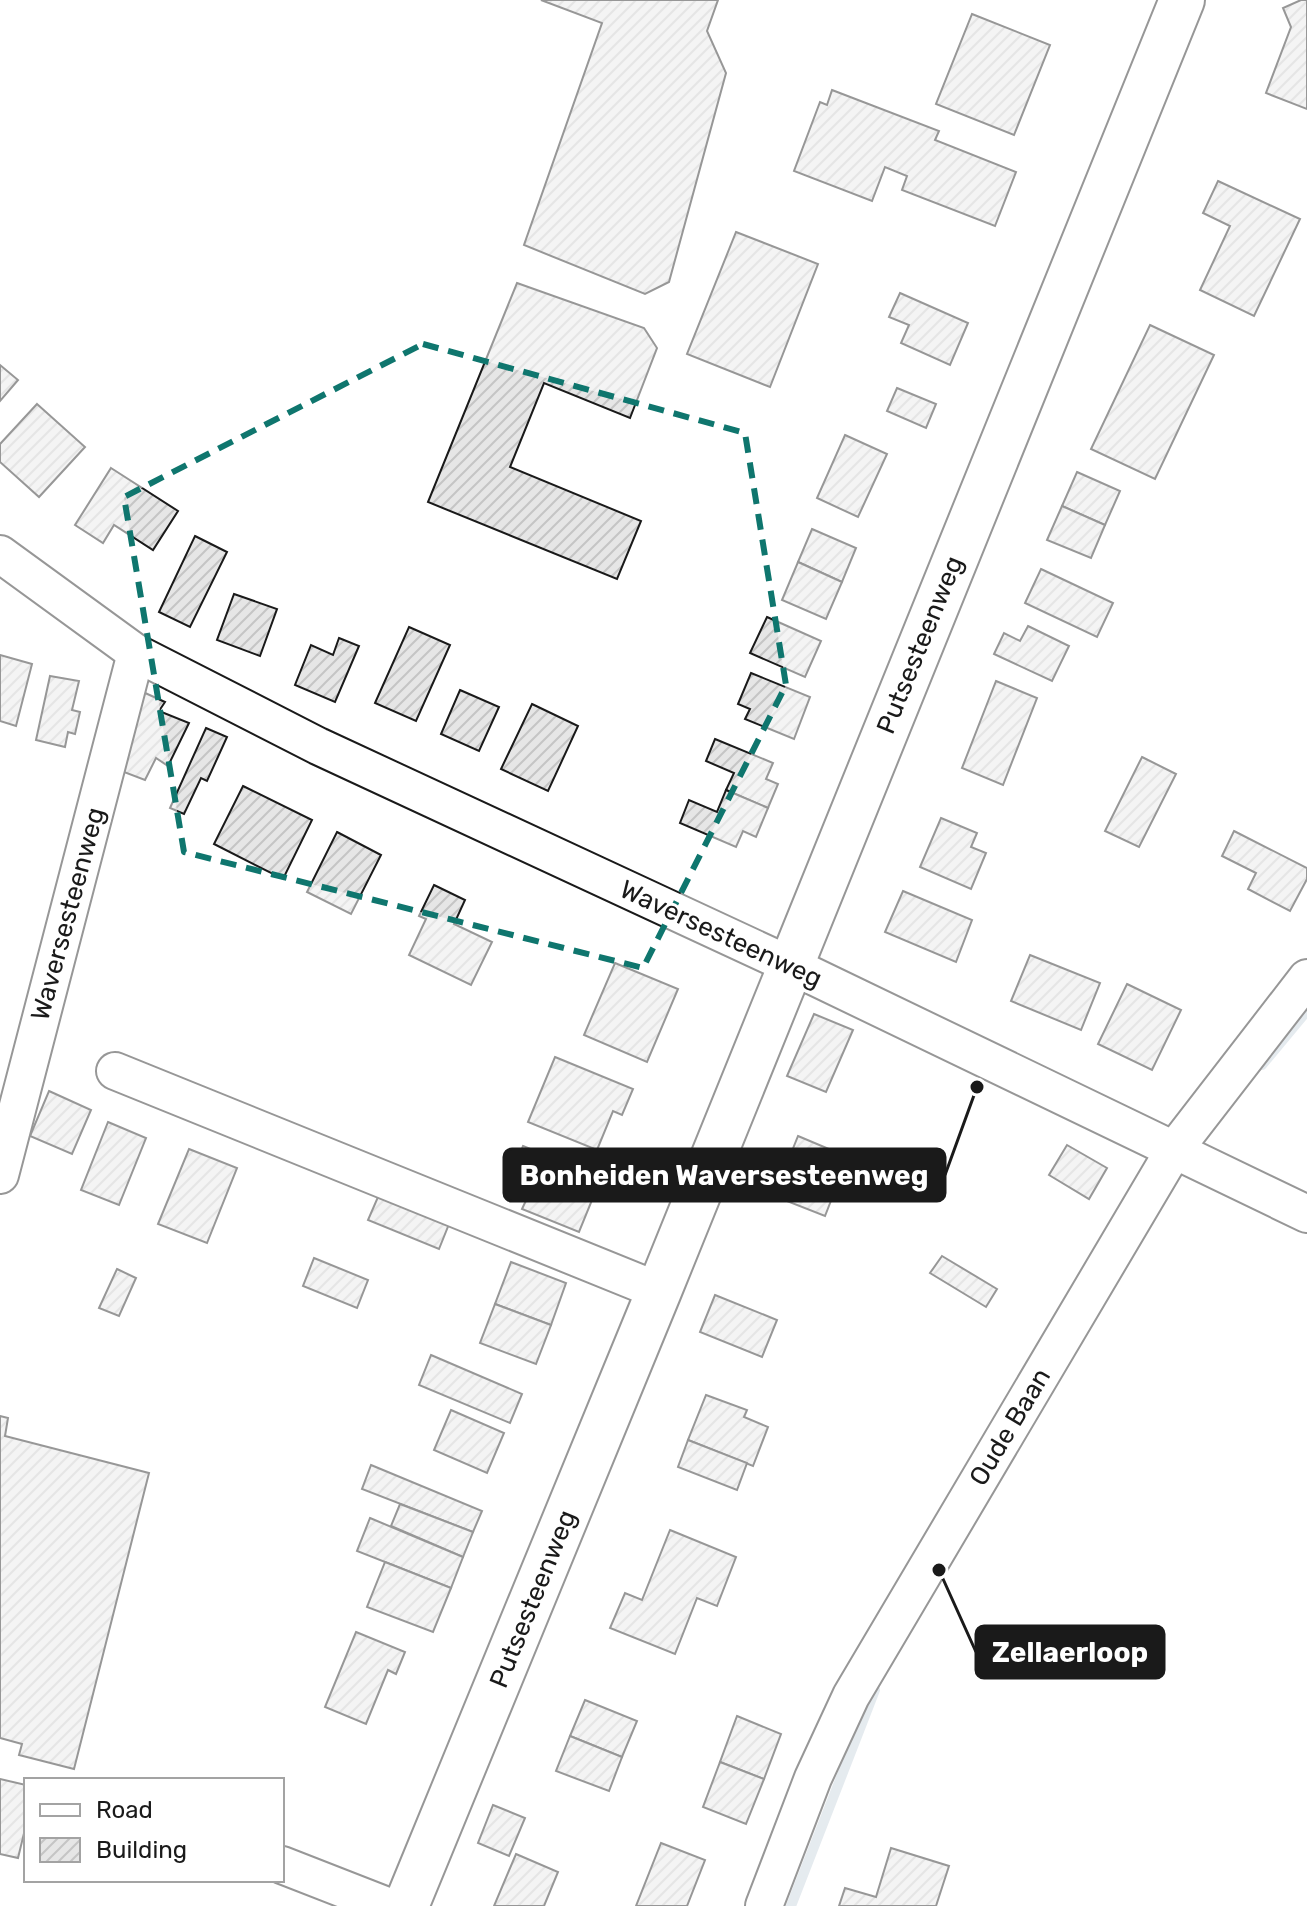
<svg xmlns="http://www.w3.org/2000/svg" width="1307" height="1906" viewBox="0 0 1307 1906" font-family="Rubik,sans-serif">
<defs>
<pattern id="building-hatch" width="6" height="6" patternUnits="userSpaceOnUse" patternTransform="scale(2)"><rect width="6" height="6" fill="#e6e6e6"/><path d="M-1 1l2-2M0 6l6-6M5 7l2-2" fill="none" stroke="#c5c5c5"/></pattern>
</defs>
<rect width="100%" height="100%" fill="#fff"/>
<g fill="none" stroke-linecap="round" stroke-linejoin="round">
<g stroke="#c6d2dc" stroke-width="10">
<path d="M1262 1065 1307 1011"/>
<path d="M791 1906 875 1690"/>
</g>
</g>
<g fill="url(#building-hatch)" stroke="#1a1a1a" stroke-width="2">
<path d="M541 0H718L707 31 726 73 669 282 645 294 524 245 602 23Z"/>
<path d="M1301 0H1307V109L1266 93 1291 27 1283 8Z"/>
<path d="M972 14 1050 45 1014 135 936 104Z"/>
<path d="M832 90 939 131 935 140 1016 172 995 226 902 190 907 176 885 167 872 201 794 171 820 102 827 105Z"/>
<path d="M1218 181 1300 219 1254 316 1200 290 1230 226 1203 213Z"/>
<path d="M736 232 818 264 770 387 687 354Z"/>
<path d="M517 283 644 328 657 348 630 418 544 383 510 467 641 521 617 579 428 502Z"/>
<path d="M900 293 968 323 950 365 901 343 909 325 889 317Z"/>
<path d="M1150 325 1214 355 1155 479 1091 449Z"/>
<path d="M0 365 18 380 0 401Z"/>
<path d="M897 388 936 404 926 428 887 411Z"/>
<path d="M37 404 85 447 39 497 0 462V444Z"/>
<path d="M845 435 887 454 858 517 817 498Z"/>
<path d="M111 468 178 511 153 550 114 525 103 543 75 525Z"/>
<path d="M1077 472 1120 491 1105 525 1062 506Z"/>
<path d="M1062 506 1105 525 1091 558 1047 540Z"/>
<path d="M812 529 856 548 842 582 798 562Z"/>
<path d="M195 536 227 552 190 627 159 612Z"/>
<path d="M798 562 842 582 826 619 782 600Z"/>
<path d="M1041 569 1113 603 1097 637 1025 603Z"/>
<path d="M234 594 277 609 260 656 217 640Z"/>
<path d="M767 617 821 641 805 677 750 653Z"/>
<path d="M1028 626 1069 646 1052 681 994 654 1004 633 1020 641Z"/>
<path d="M409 627 450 645 416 721 375 703Z"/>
<path d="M339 638 359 646 335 702 295 685 311 645 333 655Z"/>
<path d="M0 655 32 664 16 726 0 721Z"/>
<path d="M751 673 810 697 794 739 745 719 750 709 738 704Z"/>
<path d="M50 676 79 681 72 710 80 712 75 734 68 732 65 747 36 740Z"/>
<path d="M996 681 1037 698 1003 785 962 768Z"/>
<path d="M460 690 499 707 479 751 441 734Z"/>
<path d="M143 692 165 702 159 711 189 723 168 766 156 758 145 780 116 769Z"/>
<path d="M532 704 578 726 548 791 501 769Z"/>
<path d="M206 728 227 737 207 781 201 778 184 814 170 808Z"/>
<path d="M715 739 773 763 766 779 778 784 768 808 726 790 734 773 706 761Z"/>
<path d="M1142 757 1176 774 1139 847 1105 831Z"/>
<path d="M243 786 312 820 283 879 214 844Z"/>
<path d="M726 790 768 808 756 837 743 831 736 847 680 823 689 800 717 812Z"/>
<path d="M941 818 977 833 971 847 986 853 971 889 920 867Z"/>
<path d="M1234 831 1307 868V879L1290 911 1248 889 1256 873 1222 856Z"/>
<path d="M337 832 381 855 351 914 307 892Z"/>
<path d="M434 885 465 900 454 924 492 942 471 985 409 955 426 919 419 916Z"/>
<path d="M903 891 972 920 956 962 885 932Z"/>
<path d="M1030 955 1100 983 1081 1030 1011 1001Z"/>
<path d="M615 963 678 989 647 1062 584 1035Z"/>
<path d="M1127 984 1181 1010 1152 1070 1098 1044Z"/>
<path d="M814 1014 853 1030 826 1092 787 1076Z"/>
<path d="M555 1057 633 1089 622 1115 613 1111 597 1150 528 1122Z"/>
<path d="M49 1091 91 1110 72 1154 30 1136Z"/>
<path d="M108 1122 146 1138 119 1205 81 1190Z"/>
<path d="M798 1136 848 1157 825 1216 774 1196Z"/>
<path d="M1067 1145 1107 1168 1089 1199 1049 1175Z"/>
<path d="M523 1146 601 1178 579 1232 522 1209 529 1194 507 1185Z"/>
<path d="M189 1149 237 1168 207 1243 158 1224Z"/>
<path d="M381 1190 451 1219 439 1249 368 1220Z"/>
<path d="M942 1256 997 1289 986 1307 930 1273Z"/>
<path d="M314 1258 368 1280 357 1308 303 1286Z"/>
<path d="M511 1262 566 1283 551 1325 495 1304Z"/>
<path d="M117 1269 136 1278 119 1316 99 1308Z"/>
<path d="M715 1295 777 1320 762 1357 700 1332Z"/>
<path d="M495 1304 551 1325 536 1364 480 1343Z"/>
<path d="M431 1355 522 1394 510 1423 419 1385Z"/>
<path d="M706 1395 747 1410 744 1417 768 1427 753 1466 688 1440Z"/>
<path d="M451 1410 504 1433 487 1473 434 1450Z"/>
<path d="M0 1416 8 1418 5 1436 149 1473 74 1769 19 1755 22 1744 0 1738Z"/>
<path d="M688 1440 747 1463 737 1490 678 1467Z"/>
<path d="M371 1465 482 1511 473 1532 362 1489Z"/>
<path d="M400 1504 473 1532 463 1557 391 1526Z"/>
<path d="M370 1518 463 1557 451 1588 357 1551Z"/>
<path d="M670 1530 736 1557 717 1606 697 1598 675 1654 610 1628 625 1593 642 1600Z"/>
<path d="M385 1562 451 1588 433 1632 367 1607Z"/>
<path d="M356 1632 405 1652 396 1674 388 1670 366 1724 325 1707Z"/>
<path d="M585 1700 637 1721 622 1757 570 1736Z"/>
<path d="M737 1716 781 1734 764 1779 720 1762Z"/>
<path d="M570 1736 622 1757 609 1791 556 1771Z"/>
<path d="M720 1762 764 1779 746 1824 703 1807Z"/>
<path d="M0 1779 26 1785V1825L18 1858 0 1854Z"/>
<path d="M493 1805 525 1818 509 1856 478 1843Z"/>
<path d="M661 1843 705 1860 687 1906H636Z"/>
<path d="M891 1848 949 1866 936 1906H839L845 1888 876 1897Z"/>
<path d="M516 1854 558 1872 544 1906H494Z"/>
</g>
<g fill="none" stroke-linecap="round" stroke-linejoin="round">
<g stroke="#1a1a1a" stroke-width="40">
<g id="minor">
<path d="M0 554 136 653 318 746 790 965 1307 1214"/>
<path d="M115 1071 659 1291"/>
<path d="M0 1175 136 653"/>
<path d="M282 1865 387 1906"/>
<path d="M764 1906 813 1778 851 1696 1174 1150 1307 978"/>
</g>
</g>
<g stroke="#1a1a1a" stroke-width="48">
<path id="major" d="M406 1906 659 1291 1182 0"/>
</g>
<use href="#minor" stroke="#fff" stroke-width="36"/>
<use href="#major" stroke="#fff" stroke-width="44"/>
</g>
<path d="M0 0H1307V1906H0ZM423 344 745 433 786 685 643 968 184 852 124 497Z" fill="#fff" fill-opacity=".55" fill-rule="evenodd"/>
<path fill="none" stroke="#0f766e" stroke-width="6" stroke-dasharray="16 10" stroke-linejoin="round" d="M423 344 745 433 786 685 643 968 184 852 124 497Z"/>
<g text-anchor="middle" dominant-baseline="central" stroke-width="6" stroke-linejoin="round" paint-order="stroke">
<g font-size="26" fill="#1a1a1a" stroke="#fff">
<text transform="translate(920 645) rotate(-68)">Putsesteenweg</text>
<text transform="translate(68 914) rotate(-75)">Waversesteenweg</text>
<text transform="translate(721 934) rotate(25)">Waversesteenweg</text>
<text transform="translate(1010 1427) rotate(-59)">Oude Baan</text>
<text transform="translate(533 1599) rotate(-68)">Putsesteenweg</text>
</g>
</g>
<path fill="none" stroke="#1a1a1a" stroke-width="3" d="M977 1087L945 1175M939 1570L976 1652"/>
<g fill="#1a1a1a" stroke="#fff" stroke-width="3">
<circle cx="977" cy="1087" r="8"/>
<circle cx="939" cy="1570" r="8"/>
</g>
<g fill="#1a1a1a" stroke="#1a1a1a" stroke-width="3">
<rect x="504" y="1149" width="441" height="52" rx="8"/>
<rect x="976" y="1626" width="188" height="52" rx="8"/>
</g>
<g font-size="28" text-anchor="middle" font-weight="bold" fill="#fff">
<text x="724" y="1185">Bonheiden Waversesteenweg</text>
<text x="1070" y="1662">Zellaerloop</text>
</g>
<rect x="24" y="1778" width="260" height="104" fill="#ffffff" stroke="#a3a3a3" stroke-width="2"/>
<rect x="40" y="1804" width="40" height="12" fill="#ffffff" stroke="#a3a3a3" stroke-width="2"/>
<text x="96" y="1818" font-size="24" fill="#1a1a1a">Road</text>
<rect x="40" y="1838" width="40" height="24" fill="url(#building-hatch)" stroke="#a3a3a3" stroke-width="2"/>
<text x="96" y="1858" font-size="24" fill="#1a1a1a">Building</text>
</svg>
